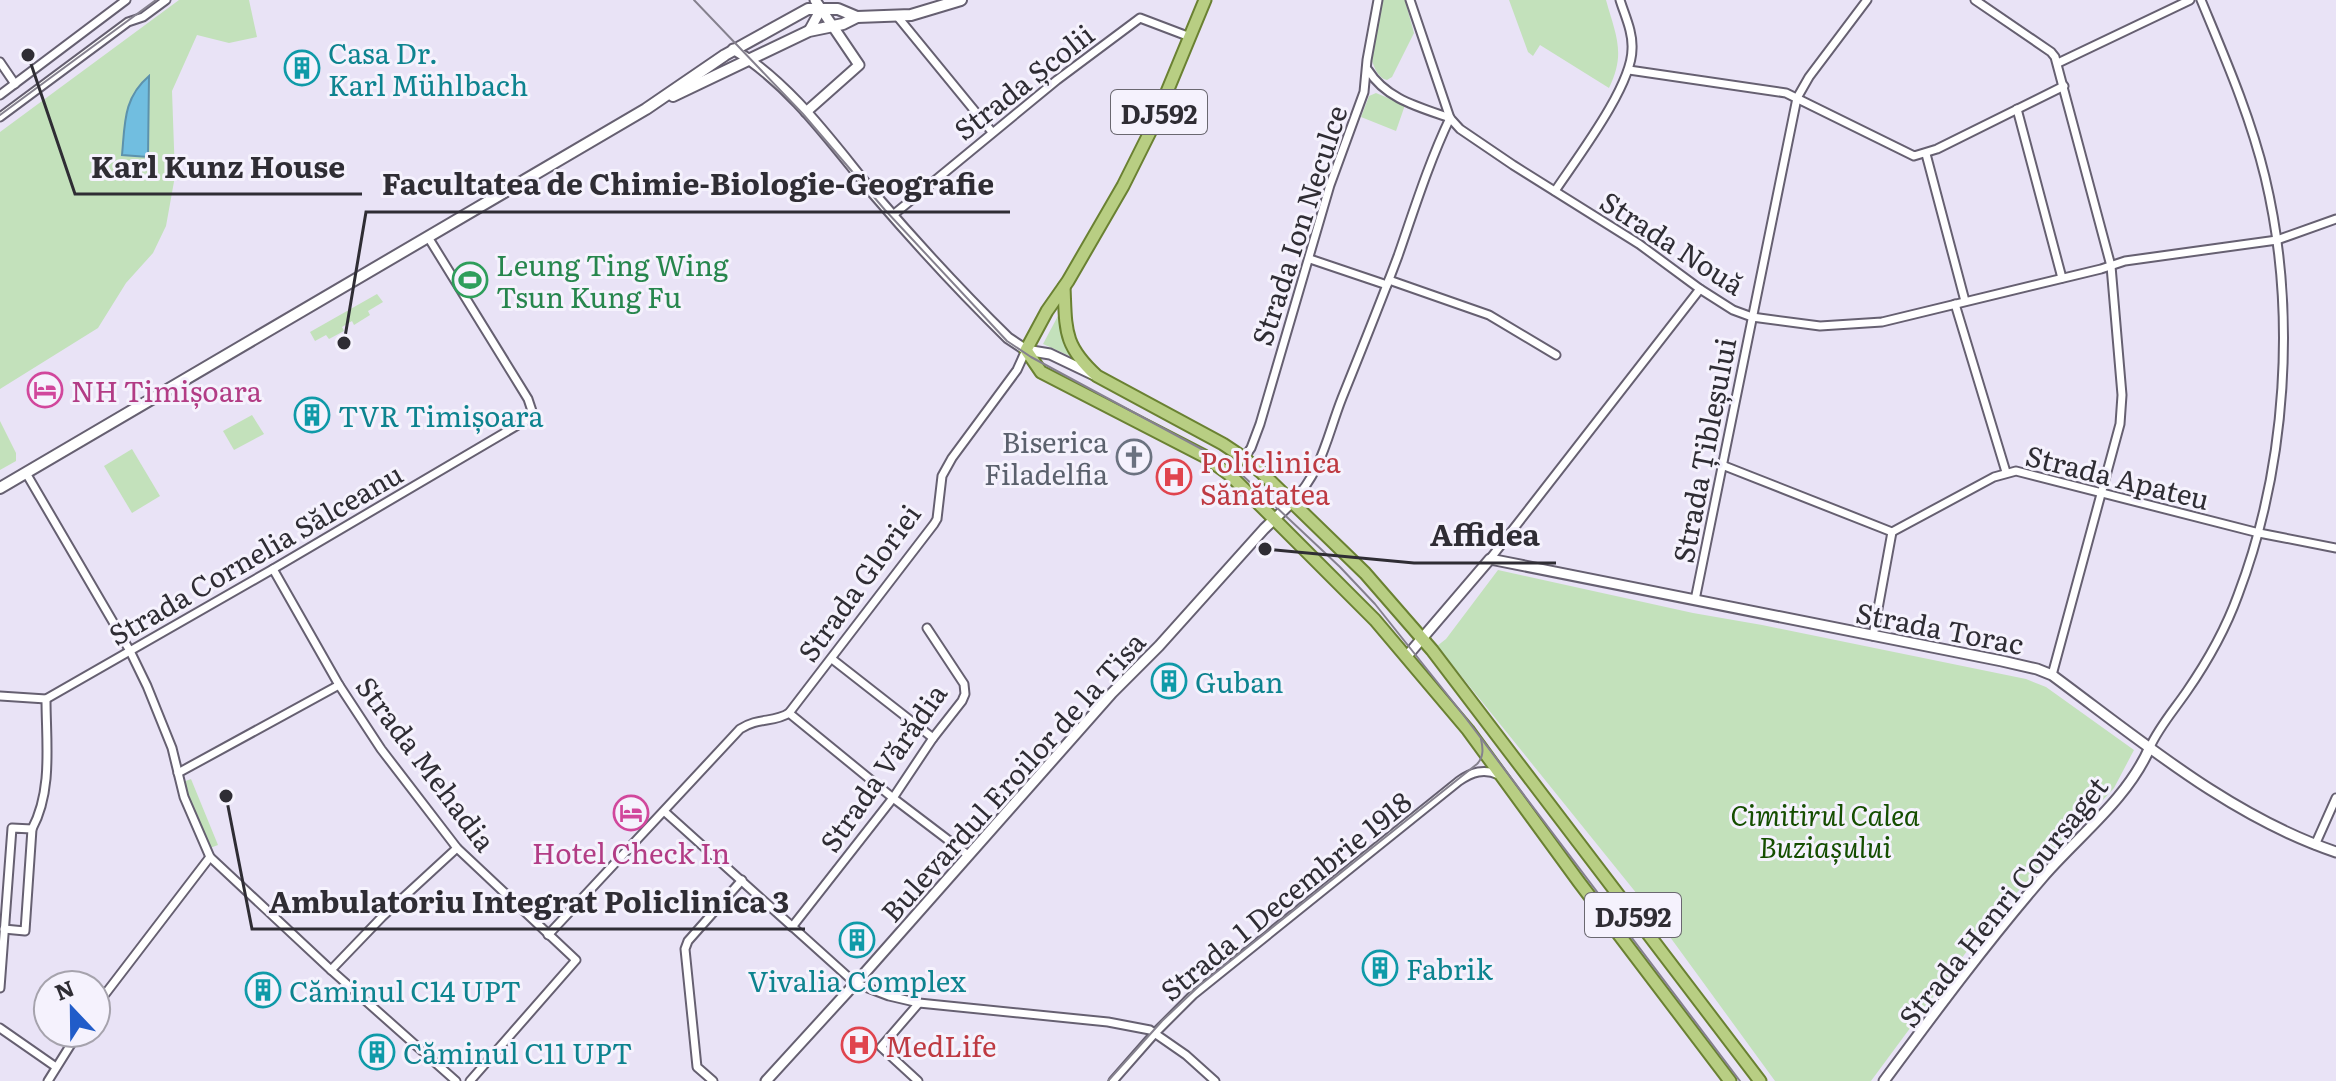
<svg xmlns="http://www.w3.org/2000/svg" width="2336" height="1081" viewBox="0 0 2336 1081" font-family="Literata,serif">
<rect width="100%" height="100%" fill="#e9e3f6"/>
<g fill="#c3e1bb">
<path d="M179 0H249L257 37 229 43 197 35 172 91 175 176 166 226 153 253 126 283 98 328 0 389V132Z"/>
<path d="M1382 0H1405L1414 33 1392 77 1387 80C1378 78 1375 69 1372 61Z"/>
<path d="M1509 0H1606C1616 36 1626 53 1609 88L1540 45 1533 56 1528 52Z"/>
<path d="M1376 93 1405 105 1396 131 1361 117 1369 96Z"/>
<path d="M377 294 383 302 368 311 370 315 354 325 352 321 342 327 344 331 329 339 326 335 315 341 310 332Z"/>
<path d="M1059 314 1072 357 1043 344Z"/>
<path d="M252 415 264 434 234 450 223 431Z"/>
<path d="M0 421 16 453V461L0 470Z"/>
<path d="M132 449 160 496 132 513 104 466Z"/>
<path d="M1498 570 1693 613 1762 625 2026 679 2046 687 2134 750 2114 788 1984 928 1871 1081H1775L1654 915 1437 646 1446 639Z"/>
<path d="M191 779 218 845 210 848 183 782Z"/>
</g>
<path fill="#71bee0" stroke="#5d92ac" stroke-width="2" d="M149 76 148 157 122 155C125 124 123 98 149 76Z"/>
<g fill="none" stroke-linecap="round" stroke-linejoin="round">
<g stroke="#666071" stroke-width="11">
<g id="minor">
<path d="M1410 0 1450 118 1460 129 1513 165 1639 244 1700 289 1733 310 1752 317 1820 326 1882 322 2101 269 2125 261 2277 240 2336 219"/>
<path d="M1975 0 2051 52 2055 57 2111 266 2122 395 2120 424 2052 675"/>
<path d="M897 16 992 132"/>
<path d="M0 62 15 84"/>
<path d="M2058 63 2190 0"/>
<path d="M1368 70C1386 99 1419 107 1450 118"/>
<path d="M1629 70 1786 93 1914 156 1937 149 2064 86"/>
<path d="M0 95 126 0"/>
<path d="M2017 109 2062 278"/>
<path d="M0 117 128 22 143 17 166 0"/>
<path d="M1926 154 1965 301"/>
<path d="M1555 191C1577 158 1632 86 1632 49 1633 32 1625 16 1620 0"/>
<path d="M893 215 1057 80 1140 18 1190 37"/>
<path d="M1310 259 1387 285"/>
<path d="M1389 280 1489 315 1556 355"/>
<path d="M1955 304 2006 472"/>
<path d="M1244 458 1251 448 1260 424 1330 185 1364 92 1367 60 1378 0"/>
<path d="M1722 465 1892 532 1994 477 2016 471 2259 533 2336 548"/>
<path d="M26 473 130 651 147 686 172 748 184 797 210 857 331 970 456 1081"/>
<path d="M1292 502C1322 472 1327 436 1342 398 1361 351 1380 304 1398 256 1414 210 1429 162 1450 118"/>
<path d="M1490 559 1700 289"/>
<path d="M273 569 339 685 381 749 457 848 576 960 470 1081"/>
<path d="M1695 600 1797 98 1809 77 1867 0"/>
<path d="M1873 636 1892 532"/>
<path d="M832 659 933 738"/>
<path d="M0 696 46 699 273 569 528 419 532 411 528 399 428 237"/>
<path d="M789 713 893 798 968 855"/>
<path d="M2150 747C2159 727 2174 710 2187 691 2207 662 2226 628 2238 595 2287 466 2297 311 2265 177 2250 115 2225 58 2201 0"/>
<path d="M178 773 339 685"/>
<path d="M665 812 855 983 889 996 919 1003 1108 1022 1150 1030 1186 1055 1215 1081"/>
<path d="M2315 845 2336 798"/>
<path d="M792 927 893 798 933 738 962 701 965 694 964 684 927 628"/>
<path d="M4 929 25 931 32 829C53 790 46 742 46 699"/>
<path d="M548 935 740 729C758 717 774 723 789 713L934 524 937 519 942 476 952 458 1017 370 1026 350"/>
<path d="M331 970 382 917 457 848"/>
<path d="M0 988 12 828 32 829"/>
<path d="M96 1006 210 857"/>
<path d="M0 1028 56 1067"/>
<path d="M48 1081 78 1033"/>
<path d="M713 1081 697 1067 685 949 688 941 742 880"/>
<path d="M918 1081 881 1047 919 1003"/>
<path d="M1113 1081 1156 1032 1193 995 1459 781C1472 772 1484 768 1499 775"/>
</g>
</g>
<g stroke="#666071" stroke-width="13">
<g id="tertiary">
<path d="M809 31 821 9"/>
<path d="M733 49C791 84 832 143 874 194 916 243 962 293 1008 338L1026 350 1050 354 1094 375"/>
<path d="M806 112 859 65 815 0"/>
<path d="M1407 656 1490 559 2002 661 2037 669 2052 675C2140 740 2231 817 2336 852"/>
<path d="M766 1081 862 976 1112 693 1159 646 1264 529 1292 502"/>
<path d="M1884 1081C1935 1012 1986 943 2042 878 2078 836 2127 800 2150 747"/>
</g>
</g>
<g stroke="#666071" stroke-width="14">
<g id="secondary">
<path d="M673 96 809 31 843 24 857 17 911 15 961 0"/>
<path d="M0 488 646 109 725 55 808 9H838L857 17"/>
</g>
</g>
<g stroke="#6a8132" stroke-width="15">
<g id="primary">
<path d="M1205 0 1152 128 1123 186 1068 281 1047 311 1026 350 1041 372 1204 456 1230 475 1375 620 1468 730 1579 882 1730 1081"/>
<path d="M1064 287C1066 330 1063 345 1097 376L1223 444 1244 458 1262 473 1365 573 1432 650 1760 1081"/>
</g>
</g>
<use href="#minor" stroke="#fff" stroke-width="7"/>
<use href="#tertiary" stroke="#fff" stroke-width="9"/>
<use href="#secondary" stroke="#fff" stroke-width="10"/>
<use href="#primary" stroke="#b8ce83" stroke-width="11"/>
<g stroke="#85818e" stroke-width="2">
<path d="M694 0 803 114 885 210 1007 341 1031 357 1222 460 1240 473 1340 567 1375 604 1465 717 1740 1081"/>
<path d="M0 115 156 0"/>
<path d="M1108 1081 1162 1021 1199 986 1477 764C1484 757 1483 748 1481 739"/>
</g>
</g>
<defs>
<g id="building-ring" transform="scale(1.8)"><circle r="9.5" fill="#f5f2fd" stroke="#0f9aa8" stroke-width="1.5"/><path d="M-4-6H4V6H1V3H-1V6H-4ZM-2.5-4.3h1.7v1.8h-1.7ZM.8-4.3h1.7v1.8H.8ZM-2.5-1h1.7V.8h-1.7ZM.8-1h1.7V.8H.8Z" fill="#0f9aa8"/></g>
<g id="stadium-ring" transform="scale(1.8)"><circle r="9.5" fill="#f5f2fd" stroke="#2e9e5b" stroke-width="1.5"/><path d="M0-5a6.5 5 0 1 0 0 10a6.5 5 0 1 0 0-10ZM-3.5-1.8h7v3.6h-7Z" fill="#2e9e5b"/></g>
<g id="hotel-ring" transform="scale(1.8)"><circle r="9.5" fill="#f5f2fd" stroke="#d1479c" stroke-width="1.5"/><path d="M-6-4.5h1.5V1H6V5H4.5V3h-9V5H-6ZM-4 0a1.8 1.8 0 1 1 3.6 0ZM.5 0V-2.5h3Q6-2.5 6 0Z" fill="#d1479c"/></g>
<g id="church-ring" transform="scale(1.8)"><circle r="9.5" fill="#f5f2fd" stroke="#6b7280" stroke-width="1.5"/><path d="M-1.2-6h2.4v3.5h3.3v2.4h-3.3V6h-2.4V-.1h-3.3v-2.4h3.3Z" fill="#6b7280"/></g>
<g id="hospital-ring" transform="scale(1.8)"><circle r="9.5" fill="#f5f2fd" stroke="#e0444e" stroke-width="1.5"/><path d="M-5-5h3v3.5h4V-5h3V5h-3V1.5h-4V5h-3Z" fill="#e0444e"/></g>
</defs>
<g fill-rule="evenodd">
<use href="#building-ring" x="302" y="68"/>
<use href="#stadium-ring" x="470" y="280"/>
<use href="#hotel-ring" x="45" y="390"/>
<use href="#building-ring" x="312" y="415"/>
<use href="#church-ring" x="1134" y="457"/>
<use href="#hospital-ring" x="1174" y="477"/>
<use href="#building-ring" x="1169" y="681"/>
<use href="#hotel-ring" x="631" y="813"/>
<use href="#building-ring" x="857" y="940"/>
<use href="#building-ring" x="1380" y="968"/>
<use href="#building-ring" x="263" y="990"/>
<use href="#hospital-ring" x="859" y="1045"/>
<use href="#building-ring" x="377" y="1052"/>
</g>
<g text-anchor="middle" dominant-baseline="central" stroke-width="6" stroke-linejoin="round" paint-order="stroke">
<g fill="#f5f2fd" stroke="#6a6870" stroke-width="2">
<rect x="1111" y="90" width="96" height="44" rx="6"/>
<rect x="1585" y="893" width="96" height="44" rx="6"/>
</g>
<g font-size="26" font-weight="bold" fill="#2f2d34">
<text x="1159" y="112">DJ592</text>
<text x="1633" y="915">DJ592</text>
</g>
<g font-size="28" fill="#0d838f" stroke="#f5f2fd" text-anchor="start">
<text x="328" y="52">Casa Dr.<tspan x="328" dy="32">Karl Mühlbach</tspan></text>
<text x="338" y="415">TVR Timișoara</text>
<text x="1195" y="681">Guban</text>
<text x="1406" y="968">Fabrik</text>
<text x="857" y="980" text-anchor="middle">Vivalia Complex</text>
<text x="289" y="990">Căminul C14 UPT</text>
<text x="403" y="1052">Căminul C11 UPT</text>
</g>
<g font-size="28" fill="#2f2d34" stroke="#f5f2fd">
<text transform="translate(1023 81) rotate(-38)">Strada Școlii</text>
<text transform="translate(1298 225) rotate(-72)">Strada Ion Neculce</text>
<text transform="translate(1673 242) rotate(33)">Strada Nouă</text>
<text transform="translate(1703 450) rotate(-79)">Strada Țibleșului</text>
<text transform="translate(2118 476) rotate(14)">Strada Apateu</text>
<text transform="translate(255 553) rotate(-30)">Strada Cornelia Sălceanu</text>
<text transform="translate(858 582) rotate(-54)">Strada Gloriei</text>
<text transform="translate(1940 627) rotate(11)">Strada Torac</text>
<text transform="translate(427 763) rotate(53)">Strada Mehadia</text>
<text transform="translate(882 767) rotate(-55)">Strada Vărădia</text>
<text transform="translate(1012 776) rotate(-48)">Bulevardul Eroilor de la Tisa</text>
<text transform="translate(1285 895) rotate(-39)">Strada 1 Decembrie 1918</text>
<text transform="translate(2002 901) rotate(-51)">Strada Henri Coursaget</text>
</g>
<g font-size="28" fill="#27864d" stroke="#f5f2fd" text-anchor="start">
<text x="496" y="264">Leung Ting Wing<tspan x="496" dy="32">Tsun Kung Fu</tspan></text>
</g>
<g font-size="28" fill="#b23c85" stroke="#f5f2fd" text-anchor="start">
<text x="71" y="390">NH Timișoara</text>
<text x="631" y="852" text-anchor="middle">Hotel Check In</text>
</g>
<g font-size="28" fill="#5b616d" stroke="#f5f2fd" text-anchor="end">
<text x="1108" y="441">Biserica<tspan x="1108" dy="32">Filadelfia</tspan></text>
</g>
<g font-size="28" fill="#be3a42" stroke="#f5f2fd" text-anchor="start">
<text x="1200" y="461">Policlinica<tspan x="1200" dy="32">Sănătatea</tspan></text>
<text x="885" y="1045">MedLife</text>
</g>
<g font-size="28" font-style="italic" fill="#154e00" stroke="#f5f2fd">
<text x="1825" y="814">Cimitirul Calea<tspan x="1825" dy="32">Buziașului</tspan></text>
</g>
</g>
<path fill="none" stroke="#2f2d34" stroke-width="3" d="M28 55L75 194H362M344 343L366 212H1010M1265 549L1414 563H1556M226 796L252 929H805"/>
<g fill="#2f2d34" stroke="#f5f2fd" stroke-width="3">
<circle cx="28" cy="55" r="8"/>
<circle cx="344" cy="343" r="8"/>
<circle cx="1265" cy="549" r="8"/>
<circle cx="226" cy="796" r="8"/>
</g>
<g font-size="30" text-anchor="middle" font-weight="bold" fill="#2f2d34" stroke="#f5f2fd" stroke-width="6" stroke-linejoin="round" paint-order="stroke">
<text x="218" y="178">Karl Kunz House</text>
<text x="688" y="195">Facultatea de Chimie-Biologie-Geografie</text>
<text x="1485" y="546">Affidea</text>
<text x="529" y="913">Ambulatoriu Integrat Policlinica 3</text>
</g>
<g transform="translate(72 1009) rotate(338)"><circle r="38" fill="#f5f2fd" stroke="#a6a3ad" stroke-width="2"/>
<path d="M0-6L14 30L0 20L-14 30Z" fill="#215cc9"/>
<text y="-12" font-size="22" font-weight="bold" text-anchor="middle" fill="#2f2d34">N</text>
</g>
</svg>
